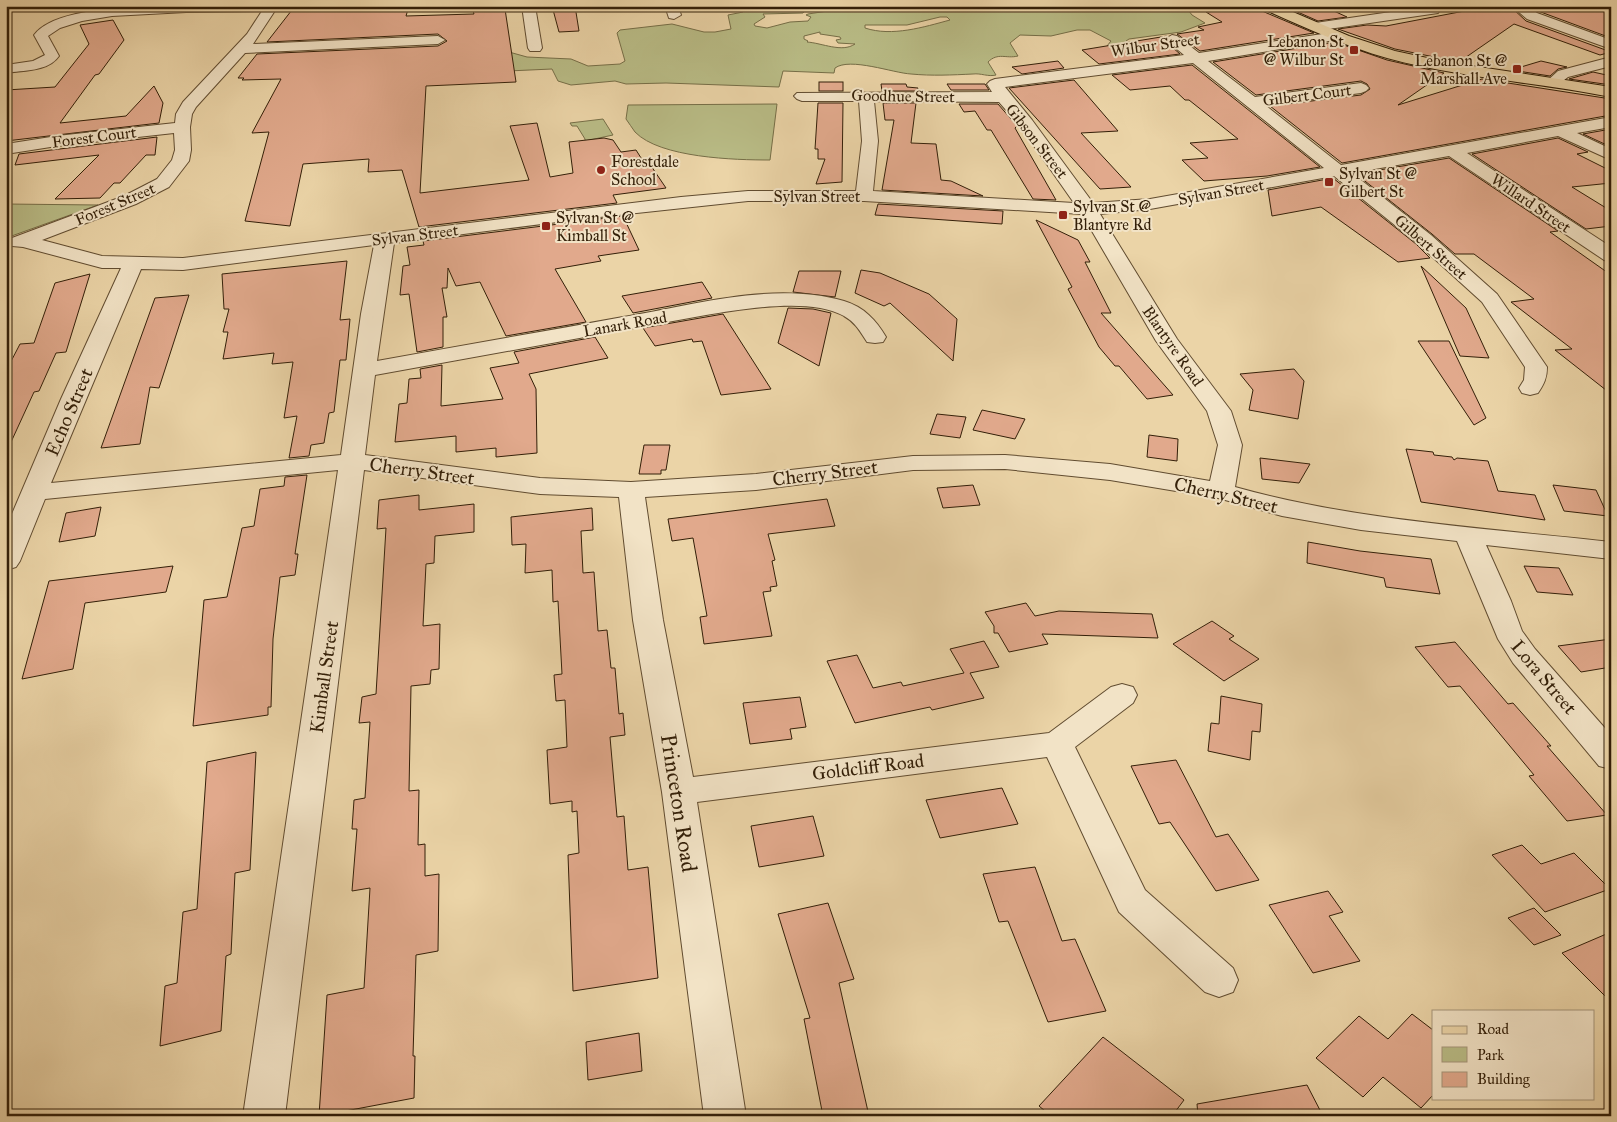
<svg xmlns="http://www.w3.org/2000/svg" width="1617" height="1122" viewBox="0 0 1617 1122" font-family="'IM FELL Great Primer',serif">
<rect width="100%" height="100%" fill="#ebd4a7"/>
<filter id="stains"><feTurbulence type="fractalNoise" baseFrequency=".004" numOctaves="4"/><feColorMatrix values="0 0 0 0 .2 0 0 0 0 .09 0 0 0 0 .02 0 0 0 .5 -.17"/></filter>
<radialGradient id="worn" r=".72"><stop offset=".6" stop-color="#630" stop-opacity="0"/><stop offset="1" stop-color="#630" stop-opacity=".3"/></radialGradient>
<g fill="#b9bc86" stroke="#766e47" fill-rule="evenodd">
<path d="M741 6H861L875 10 887 6H1185L1192 15 1205 23 1181 32 1129 39 1126 41 1127 49 1136 59C1122 63 1117 55 1107 46L1111 41 1090 30H1077L1051 36 1020 35 1010 43 1018 56C1006 59 998 52 988 62L996 75C988 77 981 73 973 74 952 75 932 76 911 74 893 73 850 57 835 68L834 73 783 71 779 87 666 83 626 84 615 81 571 85 558 81 552 69 486 72 509 52 527 57 571 59 588 66 620 64 625 61 617 33 620 30 672 24 704 32H715L731 29 728 15 743 12ZM806 6 834 10 808 14 806 15 811 17 808 21 790 22 767 28 755 26 754 24 765 17 763 14 803 13 805 11 801 8ZM940 17H947L950 20C924 27 892 37 865 28V25H907ZM820 32V34L840 37 841 39 836 40 838 43 855 44C842 53 822 43 807 42L808 41 804 39V36Z"/>
<path d="M777 104 770 160C735 160 660 158 635 132 632 128 629 123 626 119L628 105Z"/>
<path d="M603 119 613 135 585 141V139L577 126H572L570 123Z"/>
<path d="M6 204 98 205 6 238Z"/>
</g>
<g fill="#e1a98c" stroke="#331f08">
<path d="M295 6H409L406 16 474 14 473 11 505 9 516 82 426 86 420 193 529 180 510 126 537 123 550 177 573 173 569 142 604 138 613 140 621 152 636 150 643 161 647 160 666 188 613 195 617 203 419 227 402 170 368 172 369 159 303 164 290 226 245 221 269 132 252 133 281 79 242 80 244 78H238L257 54 438 46 447 41 438 34 267 42Z"/>
<path d="M552 6H575L579 31 559 32Z"/>
<path d="M1284 6H1323L1347 17 1318 21Z"/>
<path d="M1474 6H1510L1526 21 1611 52 1600 55 1514 24 1459 62 1395 49 1338 29 1367 25 1386 26 1475 9Z"/>
<path d="M1531 6H1611V38L1538 11Z"/>
<path d="M1261 7 1262 11 1314 33 1200 51 1177 34 1204 30 1198 27 1222 22 1206 12Z"/>
<path d="M113 20 124 40 99 74 95 75 60 123 126 116 154 86 163 103 159 123 6 141V90L55 87 89 44 80 25Z"/>
<path d="M1167 36 1164 40 1180 54 1099 64 1082 50Z"/>
<path d="M1335 42 1387 60 1444 73 1398 105 1482 79 1611 99V115L1342 163 1270 106 1361 95 1370 89 1367 84 1361 81 1256 95 1213 62Z"/>
<path d="M1058 61 1064 68 1022 74 1012 67Z"/>
<path d="M1541 61 1567 67 1558 69 1550 76 1511 70Z"/>
<path d="M1192 65 1320 167 1267 176 1204 181 1182 160 1208 158 1190 143 1238 139 1189 100H1185L1170 86 1130 90 1112 75Z"/>
<path d="M1593 72 1611 76V85L1569 79Z"/>
<path d="M1074 80 1118 131 1081 133 1131 187 1100 189 1009 88Z"/>
<rect x="819" y="82" width="24" height="9"/>
<path d="M881 84H906L907 87 918 88 917 91H882Z"/>
<path d="M947 84H985L989 90H951Z"/>
<path d="M818 103H843L842 182 816 184 825 159H818V149H815Z"/>
<path d="M883 103H916L911 143 936 144 941 180 951 181 983 196 882 190 894 120H885Z"/>
<path d="M959 104H998L1017 126 1015 128 1056 200 1033 199 991 130H987L975 111 964 112Z"/>
<path d="M1611 129V147L1583 134Z"/>
<path d="M157 137 155 155H146L120 183H114L100 198 55 199 99 155 15 165 19 154Z"/>
<path d="M1558 138 1588 152 1577 154 1611 171V183L1572 187 1611 211V226L1586 229 1472 154Z"/>
<path d="M1449 158 1558 231 1550 232 1611 275V394L1555 350 1572 349 1511 302 1534 299 1474 254H1455L1432 234 1356 174Z"/>
<path d="M1333 178 1416 244 1430 258 1398 262 1321 207 1272 216 1268 190Z"/>
<path d="M878 204 1003 211 1002 224 875 215Z"/>
<path d="M623 216 639 250 598 256 601 261 555 269 586 322 506 336 480 282 456 286 448 268 447 288H442L447 317H443V347L417 352 409 294 400 295 403 266 410 265 407 247 424 245 423 241Z"/>
<path d="M1036 220 1078 240 1090 262H1085L1111 313H1101L1173 395 1147 399 1119 366H1115L1099 347 1068 289 1072 287Z"/>
<path d="M347 261 340 320 350 319 346 360H340L334 412 329 413 324 443 311 445 309 456 289 458 297 416 284 418 293 362 272 364 274 353 223 359 228 332H223L229 309H224L222 274Z"/>
<path d="M1421 266 1466 308 1489 358 1460 356Z"/>
<path d="M861 270 880 273 929 294 957 319 953 361 890 303 884 306 855 293Z"/>
<path d="M799 271H841L835 297 793 292Z"/>
<path d="M90 274 66 352 56 353 39 391 34 392 6 453V371L20 344 34 343 55 283Z"/>
<path d="M702 282 712 298 633 313 622 296Z"/>
<path d="M189 295 159 388 150 387 140 444 101 448 155 298Z"/>
<path d="M788 308 813 309 831 313 819 366 778 343Z"/>
<path d="M723 314 771 389 721 395 702 341 693 342 692 339 655 346 643 328Z"/>
<path d="M595 337 608 358 529 374 536 389 537 453 496 457V448L456 452V436L395 442 399 404 407 403 409 379 421 378 420 369 442 365 441 406 503 399 490 368 519 363 514 352Z"/>
<path d="M1418 341H1449L1486 418 1474 425Z"/>
<path d="M1294 369 1304 381 1298 419 1249 410 1253 390 1240 374Z"/>
<path d="M982 410 1025 419 1015 439 973 430Z"/>
<path d="M937 414 966 417 960 438 930 434Z"/>
<path d="M1149 435 1178 439 1177 461 1147 457Z"/>
<path d="M644 445H670L666 470H661V474H639Z"/>
<path d="M1406 449 1433 452 1434 455 1452 457 1454 460 1457 458 1488 461 1498 491 1535 495 1545 520 1421 502Z"/>
<path d="M1260 458 1310 464 1299 483 1262 479Z"/>
<path d="M307 475 295 554H298L295 575 280 577 273 639 271 707H268V715L193 726 204 600 227 597 242 528 254 526 260 489 284 486 285 477Z"/>
<path d="M973 485 980 505 943 508 937 488Z"/>
<path d="M1553 485 1596 490 1608 516 1564 511Z"/>
<path d="M419 495V510L474 504V532L435 536 434 563 426 564 423 626 440 624 439 669 431 670 430 684 411 686 409 791 419 790 418 845 425 844V876L439 874 438 951 416 955 413 1056H415L414 1098 319 1116 327 995 364 988 370 888 352 891 357 829H352L354 800 365 798 370 722 359 723 362 697 376 694 386 528 377 529 379 500Z"/>
<path d="M827 499 835 526 768 534 775 560 772 561 777 586 770 587 771 591 763 592 772 636 704 644 700 617 707 616 693 538 672 541 668 519Z"/>
<path d="M101 507 95 536 59 542 66 513Z"/>
<path d="M592 508 593 530 581 531 583 573 594 572 598 631 607 630 611 668H615L619 714 623 713 625 735 610 737 617 817 624 816 628 870 648 867 658 978 573 991 568 855 579 853 577 811 572 812V801L550 804 547 750 567 747 565 700 556 701 554 675 562 674 558 601 553 602 552 570 525 573 526 544 512 545 511 517Z"/>
<path d="M1308 542 1360 551 1431 559 1440 594 1386 587 1384 578 1307 563Z"/>
<path d="M173 566 166 592 85 603 73 669 22 679 49 581Z"/>
<path d="M1524 566 1559 568 1573 595 1537 592Z"/>
<path d="M1026 603 1035 616 1059 611 1152 614 1158 638 1042 634 1048 644 1009 652 998 633H994V626L985 612Z"/>
<path d="M1212 621 1234 636 1229 639 1259 659 1224 681 1173 644Z"/>
<path d="M1611 639V667L1581 672 1558 646Z"/>
<path d="M984 641 999 667 970 673 984 698 932 710 930 707 855 723 827 661 857 655 873 688 901 682 903 686 964 673 950 649Z"/>
<path d="M1455 642 1508 704 1513 703 1551 746H1547L1607 815 1567 821 1529 776 1534 775 1460 686 1448 687 1415 647Z"/>
<path d="M1221 696 1262 704 1260 732 1252 731 1250 760 1208 751 1211 723 1219 724Z"/>
<path d="M800 697 806 727 790 729 792 739 750 744 743 703Z"/>
<path d="M256 752 250 870 235 873 231 954 226 956 221 1031 160 1046 165 986 177 983 183 912 197 909 207 762Z"/>
<path d="M1176 760 1216 837 1228 834 1259 880 1216 891 1170 822 1159 824 1131 766Z"/>
<path d="M1002 788 1018 824 940 838 926 800Z"/>
<path d="M813 816 824 856 759 867 751 826Z"/>
<path d="M1522 845 1541 864 1574 853 1610 889 1545 912 1492 855Z"/>
<path d="M1035 867 1062 941 1075 939 1106 1011 1048 1022 1008 921 999 922 983 874Z"/>
<path d="M1328 891 1343 912 1329 916 1360 961 1313 973 1269 905Z"/>
<path d="M828 903 854 979 839 983 869 1116H823L804 1019 810 1018 778 914Z"/>
<path d="M1534 908 1561 935 1534 945 1508 918Z"/>
<path d="M1611 932V1002L1562 953Z"/>
<path d="M1412 1014 1433 1030V1095L1421 1108 1383 1077 1363 1097 1316 1058 1359 1016 1388 1039Z"/>
<path d="M639 1033 642 1071 588 1080 586 1042Z"/>
<path d="M1103 1037 1184 1100 1172 1116H1051L1039 1106Z"/>
<path d="M1307 1085 1323 1116H1198L1197 1104Z"/>
</g>
<g fill="none" stroke-linecap="round" stroke-linejoin="round">
<g stroke="#614c30" stroke-width="2">
<g id="minor">
<path d="M139 6H278L253 44 438 36 445 40 438 44 245 53 196 107 192 114 190 127 191 150 189 161 169 187 136 204 42 240 102 256 183 258 681 197 748 191H856L862 141 859 101H802L797 99 794 96 797 93 992 92 987 84 990 81 995 79 1184 55 1165 39 1172 35 1177 36 1199 53 1335 32 1340 33 1342 36 1335 40 1208 61 1255 97 1361 83 1366 85 1369 88 1366 91 1361 93 1265 105 1341 165 1611 117V127L1577 133 1611 149V160L1558 136 1467 153 1611 247V262L1604 260 1449 156 1352 173 1431 235 1497 294 1547 367C1547 378 1544 384 1538 393L1530 395 1522 393 1519 388 1524 380 1525 367 1482 302 1417 243 1334 176 1150 209 1100 214 1177 339 1231 411 1242 445 1235 487C1357 521 1485 528 1611 542V559L1486 545 1511 601 1522 631 1535 649 1611 735V769L1599 766 1513 663 1498 639 1457 541 1361 530 1282 516 1218 498 1110 480 1005 469 913 470 756 490 645 497 663 620 693 777 1049 733 1111 687 1122 684 1133 687 1137 695 1133 703 1075 747 1145 890 1233 968 1238 980 1233 992 1219 997 1205 992 1119 912 1047 757 697 802 746 1116H704L662 792 633 620 619 497 540 494 364 470 285 1116H243L338 470 45 499 20 561 16 567 6 570V528L61 399 121 268H102L23 247 12 246 9 242 12 238 124 196 157 179 172 160 175 150 174 133 57 146 6 154V144L57 136 175 123 176 114 183 102 247 34 262 11 186 12 112 16 82 21 60 28 48 36 59 56C48 72 23 70 6 73V65L33 61 45 55 34 35C52 11 110 9 139 6ZM1193 63 1324 168 1150 199 1093 203 1032 120 1005 87ZM874 101 999 102 1020 126 1074 203 873 191 878 141ZM748 201H864L1082 214 1156 341 1207 411 1218 445 1210 481 1110 464 1005 455 913 456 756 474 631 482 540 478 365 455 375 375 706 315C743 309 811 297 844 316 855 322 860 331 867 342L875 343 883 342 886 337C876 320 864 307 844 301 773 281 694 305 623 317 541 332 459 346 377 361L394 243 581 219ZM374 245 361 314 341 455 51 483 141 269 183 270Z"/>
<path d="M522 6H535L542 48 540 51H530L528 48Z"/>
<path d="M665 6H678L681 15 674 19 669 18Z"/>
<path d="M1432 6 1438 7 1440 10 1438 13 1315 31 1308 27 1315 23Z"/>
<path d="M1512 6H1527L1537 13 1611 40V49L1527 19Z"/>
<path d="M1611 57V66L1568 77 1559 84H1549L1547 81 1558 71Z"/>
</g>
</g>
<g stroke="#331f08" stroke-width="2">
<path id="major" d="M1262 6H1279L1349 36 1395 51 1446 62 1611 87V97C1536 82 1460 78 1387 58 1344 46 1304 27 1263 9Z"/>
</g>
<use href="#minor" fill="#f2e3c6" fill-rule="evenodd"/>
<use href="#major" fill="#ebd4a7" fill-rule="evenodd"/>
</g>
<g fill="#8f2418" stroke="#f2e3c6" stroke-width="2">
<rect x="1349" y="45" width="10" height="10" rx="2.5"/>
<rect x="1512" y="64" width="10" height="10" rx="2.5"/>
<circle cx="601" cy="170" r="5"/>
<rect x="1324" y="177" width="10" height="10" rx="2.5"/>
<rect x="1058" y="210" width="10" height="10" rx="2.5"/>
<rect x="541" y="221" width="10" height="10" rx="2.5"/>
</g>
<g text-anchor="middle" dominant-baseline="central" stroke-width="4" stroke-linejoin="round" paint-order="stroke">
<g font-size="16" fill="#331f08" stroke="#f2e3c6" text-anchor="start">
<text x="1344" y="41" text-anchor="end">Lebanon St<tspan x="1344" dy="18">@ Wilbur St</tspan></text>
<text x="1507" y="60" text-anchor="end">Lebanon St @<tspan x="1507" dy="18">Marshall Ave</tspan></text>
<text x="611" y="161">Forestdale<tspan x="611" dy="18">School</tspan></text>
<text x="1339" y="173">Sylvan St @<tspan x="1339" dy="18">Gilbert St</tspan></text>
<text x="1073" y="206">Sylvan St @<tspan x="1073" dy="18">Blantyre Rd</tspan></text>
<text x="556" y="217">Sylvan St @<tspan x="556" dy="18">Kimball St</tspan></text>
</g>
<g font-size="16" fill="#331f08" stroke="#f2e3c6">
<text transform="translate(1155 45) rotate(-8)">Wilbur Street</text>
<text transform="translate(1307 95) rotate(-7)">Gilbert Court</text>
<text transform="translate(903 96) rotate(1)">Goodhue Street</text>
<text transform="translate(94 137) rotate(-7)">Forest Court</text>
<text transform="translate(1037 141) rotate(52)">Gibson Street</text>
<text transform="translate(1221 192) rotate(-10)">Sylvan Street</text>
<text x="817" y="196">Sylvan Street</text>
<text transform="translate(1531 203) rotate(34)">Willard Street</text>
<text transform="translate(115 204) rotate(-23)">Forest Street</text>
<text transform="translate(415 235) rotate(-7)">Sylvan Street</text>
<text transform="translate(1431 247) rotate(41)">Gilbert Street</text>
<text transform="translate(625 324) rotate(-10)">Lanark Road</text>
<text transform="translate(1173 346) rotate(55)">Blantyre Road</text>
</g>
<g font-size="19" fill="#331f08" stroke="#f2e3c6">
<text transform="translate(69 412) rotate(-67)">Echo Street</text>
<text transform="translate(422 471) rotate(8)">Cherry Street</text>
<text transform="translate(825 473) rotate(-7)">Cherry Street</text>
<text transform="translate(1226 495) rotate(13)">Cherry Street</text>
<text transform="translate(324 677) rotate(-82)">Kimball Street</text>
<text transform="translate(1544 677) rotate(50)">Lora Street</text>
<text transform="translate(868 767) rotate(-7)">Goldcliff Road</text>
</g>
<g font-size="22" fill="#331f08" stroke="#f2e3c6">
<text transform="translate(679 803) rotate(81)">Princeton Road</text>
</g>
</g>
<rect width="1617" height="1122" fill="none" stroke="#ebd4a7" stroke-width="25"/>
<rect x="8" y="8" width="1602" height="1107" fill="none" stroke="#331f08" stroke-width="2.5"/>
<rect x="12" y="12" width="1592" height="1097" fill="none" stroke="#331f08"/>
<rect x="1432" y="1010" width="162" height="90" fill="#f2e3c6" stroke="#a6957a"/>
<rect x="1442" y="1026" width="25" height="8" fill="#ebd4a7" stroke="#a6957a"/>
<text x="1477" y="1034" font-size="15" fill="#331f08">Road</text>
<rect x="1442" y="1047" width="25" height="15" fill="#b9bc86" stroke="#a6957a"/>
<text x="1477" y="1060" font-size="15" fill="#331f08">Park</text>
<rect x="1442" y="1072" width="25" height="15" fill="#e1a98c" stroke="#a6957a"/>
<text x="1477" y="1084" font-size="15" fill="#331f08">Building</text>
<rect width="100%" height="100%" filter="url(#stains)"/>
<rect width="100%" height="100%" fill="url(#worn)"/>
</svg>
